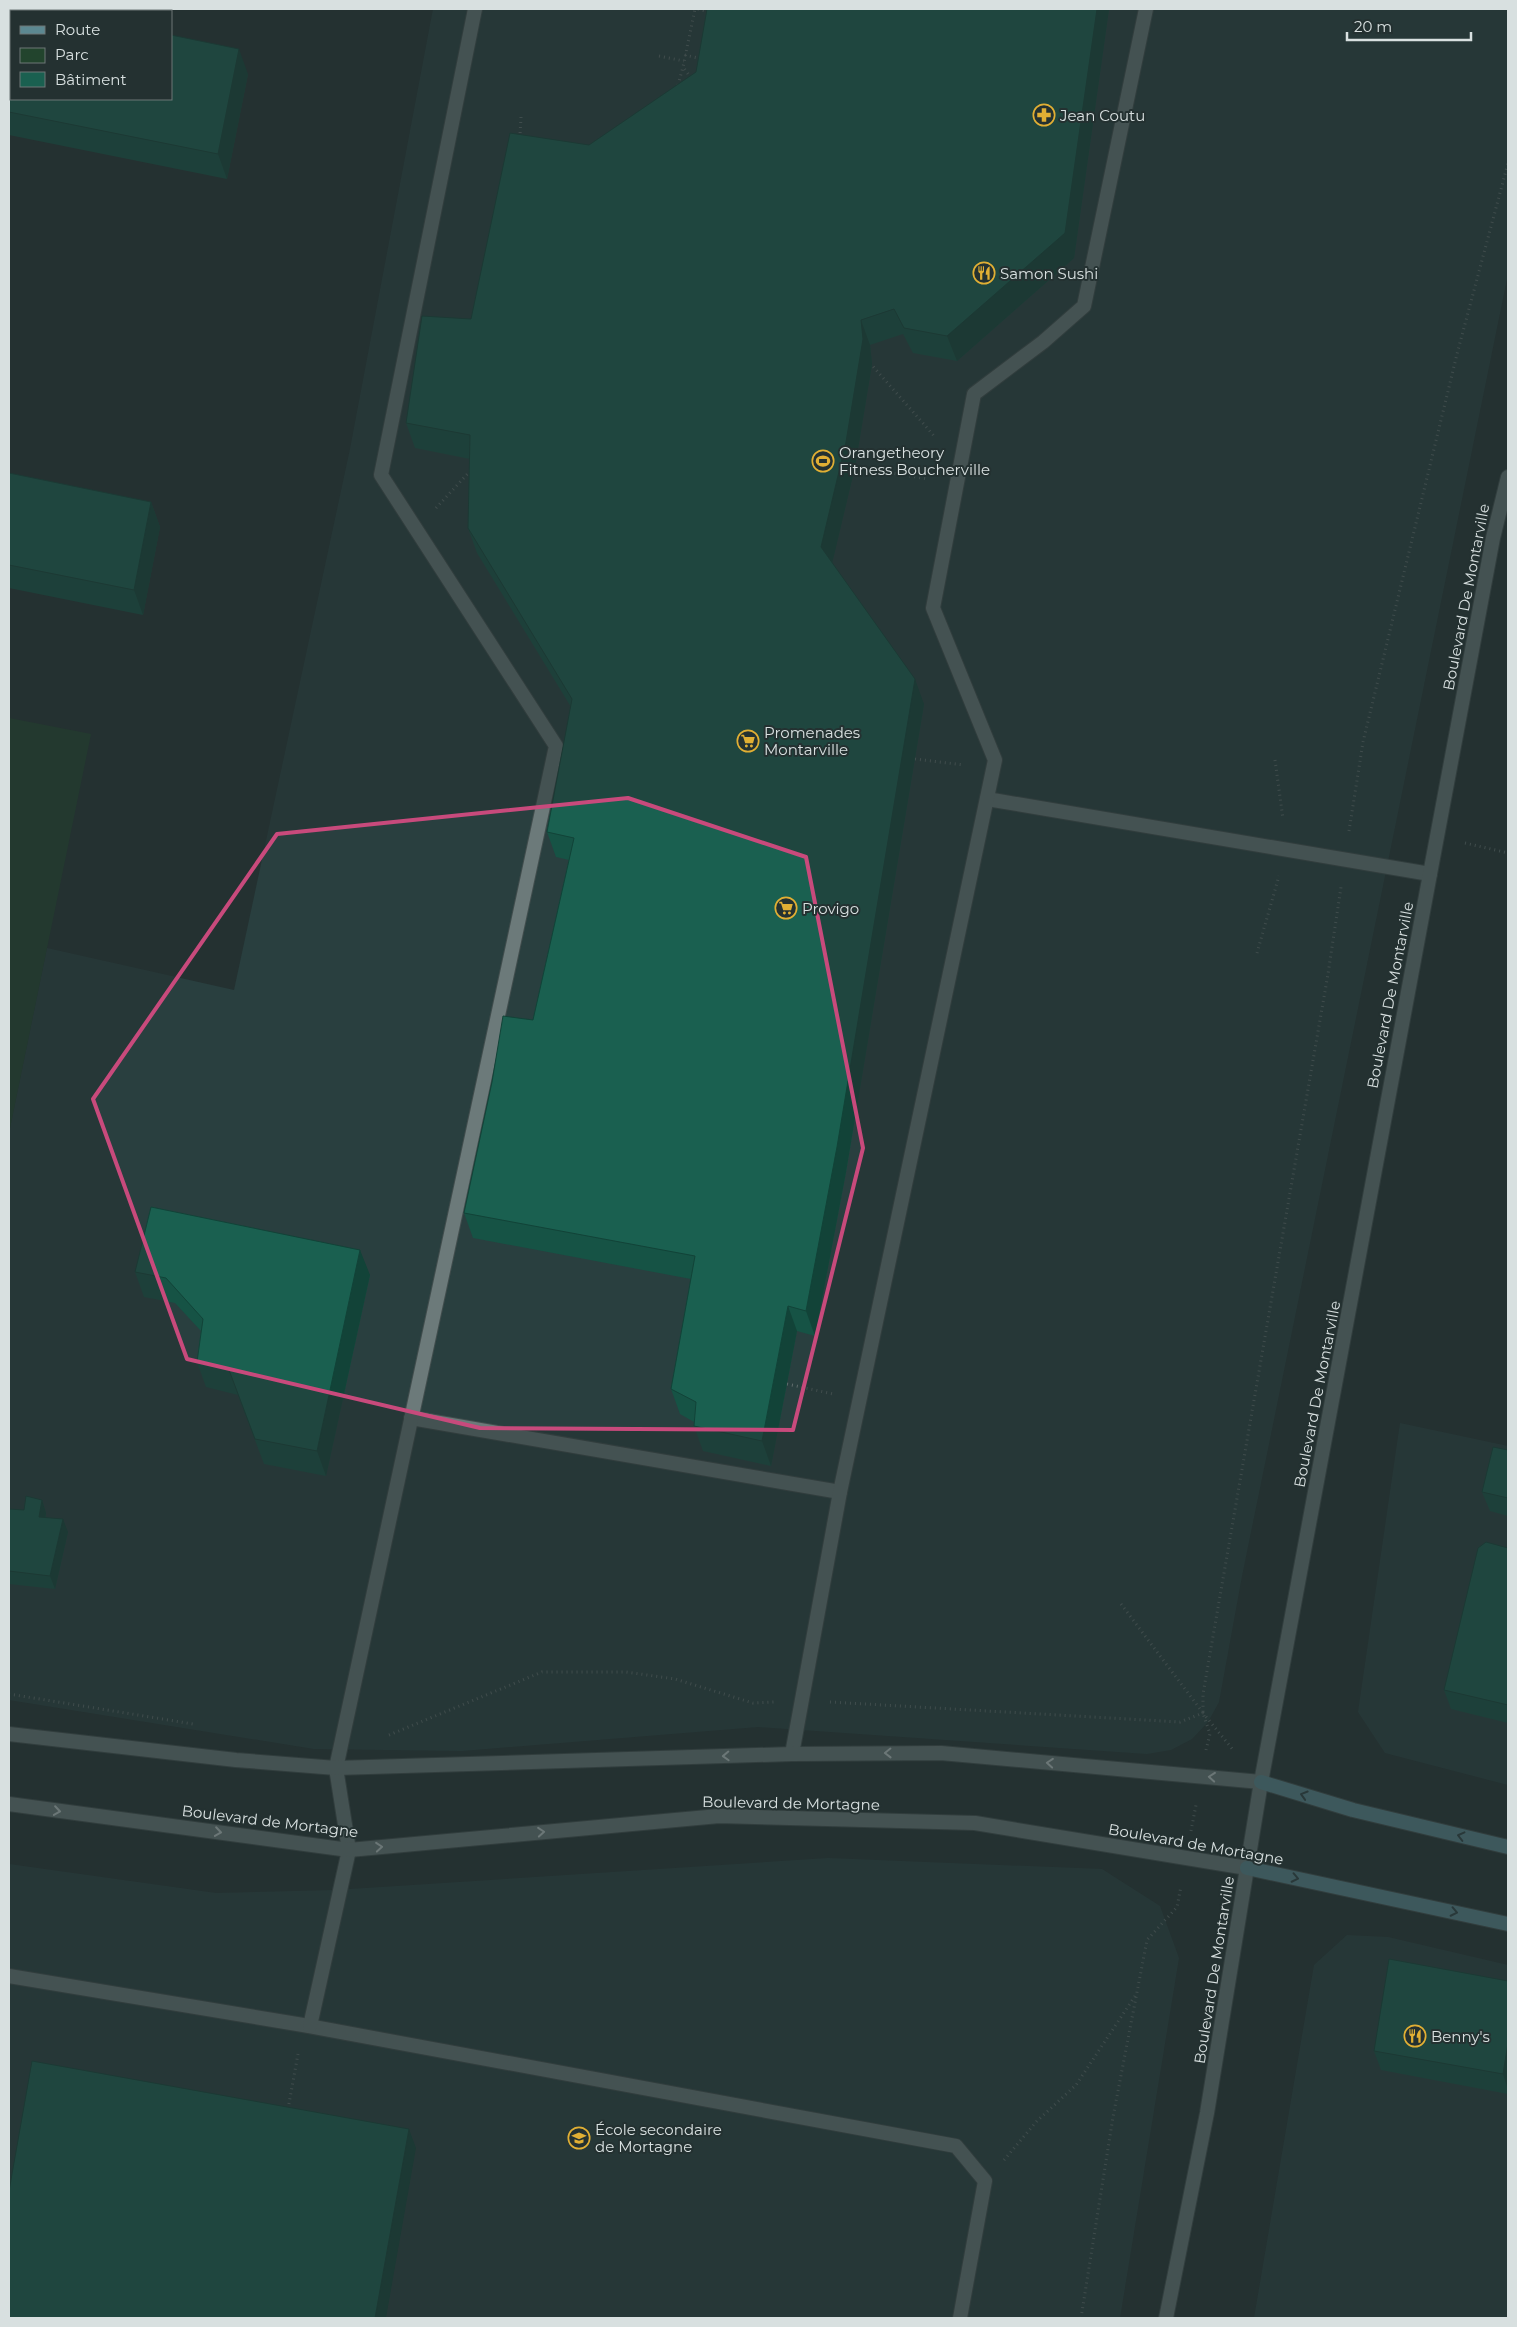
<svg xmlns="http://www.w3.org/2000/svg" width="1517" height="2327" viewBox="0 0 1517 2327" font-family="Montserrat,sans-serif">
<rect width="100%" height="100%" fill="#243131"/>
<g fill="#293f3f">
<path d="M433 9H1508V274L1242 1576 1219 1702 1208 1722 1192 1739 1171 1750 1147 1754 758 1727 462 1751 314 1749 9 1700V1133L47 948 234 990 350 449Z"/>
<path d="M1400 1423 1508 1446V1785L1385 1753 1358 1712Z"/>
<path d="M828 1858 1102 1869 1160 1906 1179 1958 1120 2318H9V1864L216 1893 335 1890Z"/>
<path d="M1347 1935 1388 1937 1508 1965V2318H1254L1314 1965Z"/>
</g>
<path fill="#22442d" d="M9 718 91 734 9 1133Z"/>
<g fill="none" stroke-linecap="round" stroke-linejoin="round">
<g stroke="#414d4d" stroke-width="16">
<g id="service">
<path d="M987 799 1430 874"/>
<path d="M411 1418 840 1492"/>
<path d="M792 1754 840 1492 995 760 933 608 974 394 1043 342 1084 306 1146 9"/>
<path d="M9 1976 303 2025 956 2146 985 2181 960 2318"/>
<path d="M310 2026 349 1850 336 1768 556 746 381 475 475 9"/>
</g>
</g>
<g stroke="#414d4d" stroke-width="16">
<g id="tertiary">
<path d="M9 1734 236 1760 336 1768 792 1754 941 1753 1261 1782"/>
<path d="M9 1804 349 1850 719 1816 975 1823 1247 1868"/>
<path d="M1166 2318 1207 2113 1261 1782 1430 874 1493 538 1508 477"/>
</g>
</g>
<g stroke="#414d4d" stroke-width="16">
<g id="secondary">
<path d="M1261 1782 1353 1810 1508 1847"/>
<path d="M1247 1868 1508 1924"/>
</g>
</g>
<g stroke="#616d6d" stroke-width="3" stroke-dasharray="1 4" stroke-linecap="butt">
<path d="M698 9 709 12"/>
<path d="M685 55 702 59"/>
<path d="M659 56 684 61"/>
<path d="M691 78 683 67 695 9"/>
<path d="M678 85 683 67"/>
<path d="M521 117 520 135 522 136"/>
<path d="M870 363 935 437"/>
<path d="M855 467 928 479"/>
<path d="M436 508 472 469"/>
<path d="M915 759 964 765"/>
<path d="M1275 760 1283 819"/>
<path d="M1349 831 1363 742 1457 354 1508 163"/>
<path d="M1465 843 1508 853"/>
<path d="M1257 953 1279 876"/>
<path d="M787 1384 833 1394"/>
<path d="M1121 1604 1203 1713"/>
<path d="M9 1694 193 1724"/>
<path d="M830 1702 1180 1722 1203 1713 1234 1751"/>
<path d="M389 1735 542 1672H626L675 1679 753 1703 774 1702"/>
<path d="M1206 1750 1210 1734 1203 1713V1694L1328 974 1341 887"/>
<path d="M1191 1831 1196 1805"/>
<path d="M288 2109 298 2054"/>
<path d="M1004 2160 1037 2121 1076 2085 1135 1996"/>
<path d="M1081 2318 1113 2117 1147 1940 1177 1907 1181 1886"/>
</g>
<use href="#service" stroke="#6c7a7a" stroke-width="14"/>
<use href="#tertiary" stroke="#6c7a7a" stroke-width="14"/>
<use href="#secondary" stroke="#5c8891" stroke-width="14"/>
</g>
<g fill="#165345">
<path d="M9 9 248 74 227 179 9 135Z"/>
<path d="M707 9H1109L1074 258 957 361 913 353 903 334 870 345 872 364 855 467 832 563 924 704 846 1172 815 1336 797 1331 771 1466 703 1451 694 1426V1422L680 1414 671 1389 691 1279 473 1238 464 1213 533 1020 569 860 556 857 547 832 571 707 477 553 468 528 470 459 415 448 406 423 471 319 589 145 696 72Z"/>
<path d="M9 473 151 502 160 527 143 615 9 588Z"/>
<path d="M135 1272 370 1275 326 1476 264 1464 238 1395 206 1387 197 1362 201 1331 175 1303 144 1297Z"/>
<path d="M1508 1450V1516L1490 1511 1482 1492Z"/>
<path d="M42 1500 46 1513V1517L68 1532 55 1589 9 1584V1509L24 1510Z"/>
<path d="M1508 1548V1723L1451 1709 1444 1690Z"/>
<path d="M1508 1981V2094L1381 2070 1374 2051Z"/>
</g>
<g fill="#124338">
<path d="M1097 9H1109L1074 258 957 361 947 336Z"/>
<path d="M239 49 248 74 227 179 218 154Z"/>
<path d="M861 320 870 345 872 364 855 467 830 572 821 547Z"/>
<path d="M151 502 160 527 143 615 134 590Z"/>
<path d="M915 679 924 704 846 1172 815 1336 806 1311Z"/>
<path d="M360 1250 370 1275 326 1476 317 1451Z"/>
<path d="M788 1306 797 1331 771 1466 762 1441Z"/>
<path d="M42 1500 46 1513 44 1530 39 1517Z"/>
<path d="M63 1519 68 1532 55 1589 50 1576Z"/>
<path d="M1508 2043V2090L1503 2074Z"/>
<path d="M409 2129 416 2148 386 2318H375Z"/>
</g>
<g fill="#1a6050" stroke="#124338">
<path d="M9 9H40L53 11H11V99H171V35L239 49 218 154 9 112Z"/>
<path d="M707 9H1097L1065 233 947 336 904 328 894 309 861 320 863 339 846 442 821 547 915 679 837 1147 806 1311 788 1306 762 1441 694 1426 696 1402 671 1389 695 1256 464 1213 492 1082 503 1016 533 1020 574 838 547 832 572 699 468 528 470 435 406 423 422 316 471 319 510 133 589 145 696 72Z"/>
<path d="M9 473 151 502 134 590 9 565Z"/>
<path d="M151 1207 360 1250 317 1451 255 1439 229 1370 197 1362 203 1319 166 1278 135 1272Z"/>
<path d="M1493 1447 1508 1450V1498L1482 1492Z"/>
<path d="M26 1496 42 1500 39 1517 63 1519 50 1576 9 1571V1509L24 1510Z"/>
<path d="M1486 1542 1508 1548V1705L1444 1690 1478 1548Z"/>
<path d="M1389 1959 1508 1981V2043L1503 2074 1374 2051Z"/>
<path d="M32 2061 409 2129 375 2318H9V2191Z"/>
</g>
<defs><path id="oneway-chevron" d="M-2-3.5L2.5 0L-2 3.5" fill="none" stroke-width="1.6" stroke-linecap="round" stroke-linejoin="round" transform="scale(1.25)"/></defs>
<g stroke="#c2cccc">
<use href="#oneway-chevron" transform="translate(888 1753) rotate(179)"/>
<use href="#oneway-chevron" transform="translate(726 1756) rotate(178)"/>
<use href="#oneway-chevron" transform="translate(1050 1763) rotate(-175)"/>
<use href="#oneway-chevron" transform="translate(1212 1777) rotate(-175)"/>
<use href="#oneway-chevron" transform="translate(57 1811) rotate(8)"/>
<use href="#oneway-chevron" transform="translate(218 1832) rotate(8)"/>
<use href="#oneway-chevron" transform="translate(541 1832) rotate(-5)"/>
<use href="#oneway-chevron" transform="translate(379 1847) rotate(-5)"/>
</g>
<g stroke="#2f4244">
<use href="#oneway-chevron" transform="translate(1304 1795) rotate(-163)"/>
<use href="#oneway-chevron" transform="translate(1461 1836) rotate(-166)"/>
<use href="#oneway-chevron" transform="translate(1295 1878) rotate(12)"/>
<use href="#oneway-chevron" transform="translate(1454 1912) rotate(12)"/>
</g>
<path d="M0 0H1517V2327H0ZM628 798 806 857 863 1148 793 1430 480 1428 187 1359 93 1099 277 834Z" fill="#243131" fill-opacity=".55" fill-rule="evenodd"/>
<path fill="none" stroke="#c84a7c" stroke-width="4" stroke-linejoin="round" d="M628 798 806 857 863 1148 793 1430 480 1428 187 1359 93 1099 277 834Z"/>
<defs>
<g id="pharmacy-ring" transform="scale(1.125)"><circle r="9.5" fill="#243131" stroke="#e1af34" stroke-width="1.5"/><path d="M-2-6h4v4h4v4h-4v4h-4v-4h-4v-4h4Z" fill="#e1af34"/></g>
<g id="restaurant-ring" transform="scale(1.125)"><circle r="9.5" fill="#243131" stroke="#e1af34" stroke-width="1.5"/><path d="M-5-6h1v4h1v-4h1v4h1v-4h1v5L-1.5 .5V6h-2V.5L-5-1ZM5-6V6H3V1.5H1.5Q1.5-4 5-6Z" fill="#e1af34"/></g>
<g id="stadium-ring" transform="scale(1.125)"><circle r="9.5" fill="#243131" stroke="#e1af34" stroke-width="1.5"/><path d="M0-5a6.5 5 0 1 0 0 10a6.5 5 0 1 0 0-10ZM-3.5-1.8h7v3.6h-7Z" fill="#e1af34"/></g>
<g id="supermarket-ring" transform="scale(1.125)"><circle r="9.5" fill="#243131" stroke="#e1af34" stroke-width="1.5"/><path d="M-6-5.5h2.5l.6 2H6L4.5 2H-2.5L-4.4-4H-6ZM-1.5 3.2a1.3 1.3 0 1 0 .1 0ZM3 3.2a1.3 1.3 0 1 0 .1 0Z" fill="#e1af34"/></g>
<g id="school-ring" transform="scale(1.125)"><circle r="9.5" fill="#243131" stroke="#e1af34" stroke-width="1.5"/><path d="M0-5L7-2L0 1L-7-2ZM-4 1L0 2.5L4 1V4Q0 6-4 4Z" fill="#e1af34"/></g>
</defs>
<g fill-rule="evenodd">
<use href="#pharmacy-ring" x="1044" y="115"/>
<use href="#restaurant-ring" x="984" y="273"/>
<use href="#stadium-ring" x="823" y="461"/>
<use href="#supermarket-ring" x="748" y="741"/>
<use href="#supermarket-ring" x="786" y="908"/>
<use href="#restaurant-ring" x="1415" y="2036"/>
<use href="#school-ring" x="579" y="2138"/>
</g>
<g text-anchor="middle" dominant-baseline="central" stroke-width="4" stroke-linejoin="round" paint-order="stroke">
<g font-size="15" fill="#d8e0e0" stroke="#243131" text-anchor="start">
<text x="1060" y="115">Jean Coutu</text>
<text x="1000" y="273">Samon Sushi</text>
<text x="839" y="452">Orangetheory<tspan x="839" dy="17">Fitness Boucherville</tspan></text>
<text x="764" y="732">Promenades<tspan x="764" dy="17">Montarville</tspan></text>
<text x="802" y="908">Provigo</text>
<text x="1431" y="2036">Benny's</text>
<text x="595" y="2129">École secondaire<tspan x="595" dy="17">de Mortagne</tspan></text>
</g>
<g font-size="15" fill="#d8e0e0" stroke="#243131">
<text transform="translate(1466 597) rotate(-79)">Boulevard De Montarville</text>
<text transform="translate(1390 995) rotate(-79)">Boulevard De Montarville</text>
<text transform="translate(1317 1394) rotate(-79)">Boulevard De Montarville</text>
<text transform="translate(791 1803) rotate(1)">Boulevard de Mortagne</text>
<text transform="translate(270 1821) rotate(7)">Boulevard de Mortagne</text>
<text transform="translate(1196 1844) rotate(10)">Boulevard de Mortagne</text>
<text transform="translate(1214 1970) rotate(-81)">Boulevard De Montarville</text>
</g>
</g>
<rect width="1517" height="2327" fill="none" stroke="#d8e0e0" stroke-width="20"/>
<rect x="10" y="10" width="162" height="90" fill="#243131" stroke="#6c7777"/>
<rect x="20" y="26" width="25" height="8" fill="#5c8891" stroke="#6c7777"/>
<text x="55" y="35" font-size="15" fill="#d8e0e0">Route</text>
<rect x="20" y="48" width="25" height="15" fill="#22442d" stroke="#6c7777"/>
<text x="55" y="60" font-size="15" fill="#d8e0e0">Parc</text>
<rect x="20" y="72" width="25" height="15" fill="#1a6050" stroke="#6c7777"/>
<text x="55" y="85" font-size="15" fill="#d8e0e0">Bâtiment</text>
<path d="M1347 32v8h124v-8" fill="none" stroke="#d8e0e0" stroke-width="2.5"/>
<text x="1354" y="32" font-size="15" fill="#d8e0e0" stroke="#243131" stroke-width="4" paint-order="stroke">20 m</text>
</svg>
